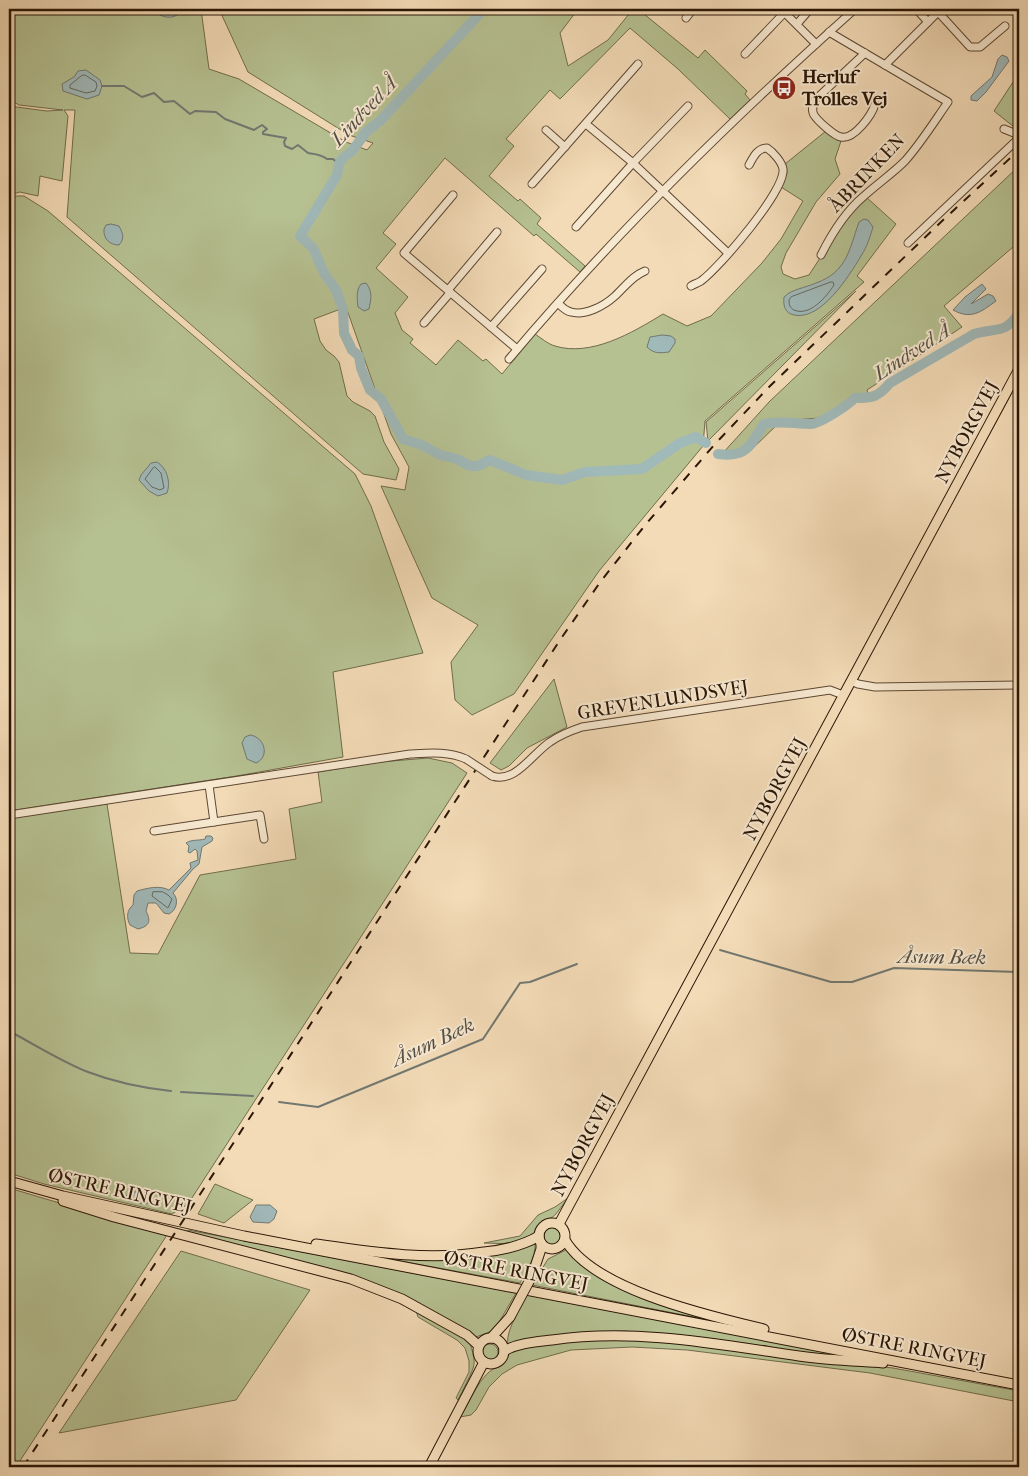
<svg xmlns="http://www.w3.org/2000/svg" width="1028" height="1476" viewBox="0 0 1028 1476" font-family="'IM FELL French Canon',serif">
<rect width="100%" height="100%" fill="#f3dbb7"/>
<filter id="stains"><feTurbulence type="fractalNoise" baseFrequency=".004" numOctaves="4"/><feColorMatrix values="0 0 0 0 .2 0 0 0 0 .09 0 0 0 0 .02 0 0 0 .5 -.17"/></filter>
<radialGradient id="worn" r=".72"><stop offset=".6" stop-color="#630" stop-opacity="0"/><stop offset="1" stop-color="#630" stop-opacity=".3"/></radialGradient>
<g fill="#b6c192" stroke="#706c4c">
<path d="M9 9H201L209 69 239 79 346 142 367 150 373 143 349 135 248 72 219 9H578L560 33 568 66 608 40 633 9H648L644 14 698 58 705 50 747 91 745 94 750 100 730 119 678 69 630 28 560 99 550 90 506 139 514 146 489 176 518 201 520 199 541 218 537 224 585 266 580 272 536 234 534 236 445 158 383 233 396 244 376 268 408 297 395 313 402 330 413 339 410 343 436 365 458 340 483 361 486 359 502 374 535 334C541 338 548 344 555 346 591 357 632 333 663 314L687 326 711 316 762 263 781 239 803 201 781 187 787 173 785 164 826 131 841 141 835 159 840 174 816 202 786 253 781 267 783 274 795 279 809 275 844 221 866 197 896 224 857 276 864 282 705 421 703 446 599 571 514 694 472 715 455 700 451 662 478 625 432 598 381 486 405 490 409 467 391 434 346 307 314 319 320 341 326 350 334 356 339 362 347 396 353 402 370 411 375 416 384 442 399 469 396 480 363 474 67 217 75 110H64L68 116 62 181 40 176 38 196 20 192 9 195V106L47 111 63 110 19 105 12 101H9Z"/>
<path d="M1019 73V131L994 111Z"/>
<path d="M1019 166V242L944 306 962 327 867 390 868 393 819 418 781 421 750 451 722 454 770 401Z"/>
<path d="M13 196H24L48 211 355 474 371 506 423 653 333 672 343 757 237 776 9 811V198Z"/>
<path d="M856 291 708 441 706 422Z"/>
<path d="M554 679 567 727 527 748 509 766 501 770 490 763Z"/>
<path d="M428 758 452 763 467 773 188 1204 172 1214 44 1184 9 1173V818L107 804 130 953 158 954 200 875 296 859 289 809 322 802 318 772 380 762Z"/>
<path d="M215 1184 253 1200 224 1223 198 1214Z"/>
<path d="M9 1188 167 1235 16 1467H9Z"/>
<path d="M568 1198C564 1203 560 1209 556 1214 547 1223 538 1218 534 1234L512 1244 484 1243 520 1236 538 1215 555 1207Z"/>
<circle cx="553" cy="1236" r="9"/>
<path d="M188 1230 516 1293 498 1324 492 1331 476 1337 414 1302 187 1233Z"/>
<path d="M535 1244C536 1257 526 1272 520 1283L379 1257 418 1259 514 1251Z"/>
<path d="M566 1250 576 1259 642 1296 709 1320 532 1285 548 1259Z"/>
<path d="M181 1251 310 1290 236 1400 59 1433Z"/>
<path d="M527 1295 826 1352 824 1355 626 1331 600 1332 508 1344C505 1332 521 1307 527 1295Z"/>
<path d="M416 1311 469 1341C471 1345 475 1359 474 1364 474 1370 461 1393 458 1400L456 1398 469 1372V1361L465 1348 457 1340 418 1317Z"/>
<path d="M647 1339 893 1368 1019 1391V1402L870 1373 687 1350 632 1347 571 1350 517 1365 502 1374 489 1387 476 1410 471 1415 460 1417C468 1405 477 1383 488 1373 497 1364 504 1371 509 1353 552 1337 602 1340 647 1339Z"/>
<circle cx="490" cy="1352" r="8"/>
</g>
<g fill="#a0b9b9" stroke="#717871">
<path d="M158 9H182C178 18 168 19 160 15Z"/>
<path d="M1002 55 1007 57 1009 61 986 92 977 101 971 100V96L992 77 998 59Z"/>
<path d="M86 70 100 80 102 86 99 95 87 99 63 91 62 84 74 77 78 71Z"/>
<path d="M864 219 868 220 873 227C870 237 867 247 861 256 849 276 821 321 794 315 785 313 783 306 784 297 792 289 805 288 816 283 847 272 849 250 859 222Z"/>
<path d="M111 224 119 226C123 234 125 238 119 245 109 245 103 238 104 229L106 225Z"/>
<path d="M366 283C373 292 371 299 369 309L364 311 358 307C357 299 356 290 361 284Z"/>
<path d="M982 284 986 289 971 304 988 294 993 296 996 301C981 312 971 320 953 310L965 297Z"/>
<path d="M662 335 671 336 675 339V343L669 352C660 353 654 354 647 347L650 337Z"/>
<path d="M157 462C167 468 171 482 167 493L158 496 149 491 139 480 141 475 151 463Z"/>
<path d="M250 735C265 737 270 757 256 763L247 759 242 743 245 737Z"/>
<path d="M206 836H211L213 838 212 841 202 847 199 864 193 869 173 893C179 899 177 910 169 914L164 913 156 903H148L146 911C151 921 150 926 138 929L130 925C126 917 127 910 133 905L134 895 137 891C148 888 159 885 169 890L191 868 190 863 198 860 197 851 195 849 190 853 188 852 189 846 186 843C192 839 198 841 205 839Z"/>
<path d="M130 1192H143L151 1198 150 1202 146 1204 129 1201 125 1197Z"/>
<path d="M256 1205H270L277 1211 274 1219 269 1223 253 1222 250 1217Z"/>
</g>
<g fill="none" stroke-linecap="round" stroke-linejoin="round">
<g stroke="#656860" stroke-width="1">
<path d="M85 75 96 82 97 86 95 91 86 93 70 88V85L81 76Z"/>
<path d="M831 282H833L834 285C827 296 810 317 794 310 790 308 789 305 789 300L791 297Z"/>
<path d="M155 467 161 473 164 488 160 490 152 487 145 479 153 468Z"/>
<path d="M163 892 168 895 172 899 168 908 152 896 153 892Z"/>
</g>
<g stroke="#717871" stroke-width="2">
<path d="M102 86H124L142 97 154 93 164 102 174 101 190 114 195 111 216 112 225 119 254 130 262 125 267 129 263 132V134L286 138 284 142 285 146 292 149 298 145 308 153C315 154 321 154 327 159H333L339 164"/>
<path d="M720 950 831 982H852L894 968 1019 972"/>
<path d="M9 1031C34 1044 62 1062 88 1072 114 1082 143 1088 171 1091"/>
<path d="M181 1092 253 1096"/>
<path d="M279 1102 318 1107 483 1039 520 983 530 982 577 964"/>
</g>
<g stroke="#a0b9b9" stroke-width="10">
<path d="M484 9 380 121 366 132 353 150 342 159 339 164 337 175 300 236 313 248 324 273 336 290 343 309 344 333 352 350 359 356 361 368 370 390 381 399 403 439 422 445 440 455 457 459 470 466H478L490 460 526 475 562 480 585 472 642 469 680 443 696 437 706 443"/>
<path d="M718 454C748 458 750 445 764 424 780 420 795 424 811 424 820 424 848 405 855 398 873 398 878 397 890 383L974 334C996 327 1005 335 1019 313"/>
</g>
<g stroke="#5c4732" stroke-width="9">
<g id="minor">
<path d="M781 9 816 44"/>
<path d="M920 9 918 11 928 22"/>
<path d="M938 12 970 47H980L1005 26"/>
<path d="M686 18 693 9"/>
<path d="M797 24 810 9"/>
<path d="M865 53 815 100C813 105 811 110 814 115 817 120 834 136 841 137 854 140 872 115 875 104"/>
<path d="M745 54 785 12"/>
<path d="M885 65 938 12 935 9"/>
<path d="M586 124 633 163 728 253"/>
<path d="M1004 129 1019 135"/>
<path d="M546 130 565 147"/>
<path d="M532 184 638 64"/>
<path d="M453 195 404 253 517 349"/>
<path d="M576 227 633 163 688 106"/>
<path d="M908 243 1019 138"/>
<path d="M821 255C832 233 845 212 864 196 877 184 892 174 905 161 921 143 934 122 948 102L829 32"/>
<path d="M691 286C694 284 698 283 701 281 719 268 786 190 783 169 782 162 773 152 767 148 757 148 753 158 749 165"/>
<path d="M448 290 497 232"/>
<path d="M558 303C562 307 565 311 571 312 585 316 604 306 615 296 625 287 632 276 645 271"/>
<path d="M424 323 450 293"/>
<path d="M491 327 542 269"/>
<path d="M509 359C615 233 733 118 855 9"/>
<path d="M851 681 858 684 875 687 1019 685"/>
<path d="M492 776C515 784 533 753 550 742 560 735 570 731 582 727L830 690 843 695"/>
<path d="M209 785 214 822"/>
<path d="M9 815 410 754C429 753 448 751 466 759"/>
<path d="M154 831 260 815 264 839"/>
</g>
</g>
<g stroke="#2a1606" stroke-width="11">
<g id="major">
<path d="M9 1181 63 1196 244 1236 1019 1385"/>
<path d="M63 1201 114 1217 351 1279 402 1299 467 1335 479 1346"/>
<circle cx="552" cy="1236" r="13"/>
<path d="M559 1224 1019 369"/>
<path d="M565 1240C594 1290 710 1316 764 1329"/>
<path d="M316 1244C372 1252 428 1261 484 1252 504 1250 522 1246 539 1236"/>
<path d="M532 1276 541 1249V1243"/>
<path d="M491 1338 510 1317"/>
<circle cx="491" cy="1351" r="13"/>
<path d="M504 1351C518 1343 536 1342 552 1340 635 1328 717 1344 799 1356 827 1360 855 1361 883 1363"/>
<path d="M429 1467 484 1362"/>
</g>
</g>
<use href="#minor" stroke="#f7e8d0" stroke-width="7"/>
<use href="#major" stroke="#f3dbb7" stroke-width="9"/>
<path stroke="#2a1606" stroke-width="2" stroke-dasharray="9 9" stroke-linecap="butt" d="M23 1467 560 640 601 581 646 524 715 444 770 386 941 222 1019 150"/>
<g stroke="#5c4732" stroke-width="9" stroke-linecap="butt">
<path id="minor-bridge" d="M466 759 492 776"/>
</g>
<g stroke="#2a1606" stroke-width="11" stroke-linecap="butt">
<path id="major-bridge" d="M510 1317 532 1276"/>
</g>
<use href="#minor-bridge" stroke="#f7e8d0" stroke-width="7"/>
<use href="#major-bridge" stroke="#f3dbb7" stroke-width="9"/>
</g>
<defs>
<g id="bus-disc" transform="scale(1.25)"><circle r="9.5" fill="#8f2418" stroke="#f7e8d0"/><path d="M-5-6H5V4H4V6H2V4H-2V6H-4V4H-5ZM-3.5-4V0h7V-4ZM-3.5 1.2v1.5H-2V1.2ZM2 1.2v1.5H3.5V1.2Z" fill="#fff"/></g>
</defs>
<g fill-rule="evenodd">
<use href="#bus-disc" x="784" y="88"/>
</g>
<g text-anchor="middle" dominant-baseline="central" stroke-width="4" stroke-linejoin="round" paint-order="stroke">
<g font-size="19" font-weight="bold" fill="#2a1606" stroke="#f7e8d0" text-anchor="start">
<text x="802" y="77">Herluf<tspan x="802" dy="22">Trolles Vej</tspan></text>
</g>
<g font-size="19" fill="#2a1606" stroke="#f7e8d0">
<text transform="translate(867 173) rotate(-46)">ÅBRINKEN</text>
<text transform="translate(967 432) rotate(-62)">NYBORGVEJ</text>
<text transform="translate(663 700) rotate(-9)">GREVENLUNDSVEJ</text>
<text transform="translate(775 789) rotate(-62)">NYBORGVEJ</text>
<text transform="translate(583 1145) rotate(-62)">NYBORGVEJ</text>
<text transform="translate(120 1191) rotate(13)">ØSTRE RINGVEJ</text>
<text transform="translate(516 1271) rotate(11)">ØSTRE RINGVEJ</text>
<text transform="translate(914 1348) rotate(11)">ØSTRE RINGVEJ</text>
</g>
<g font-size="20" font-style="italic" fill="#534f45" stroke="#f7e8d0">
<text transform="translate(364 111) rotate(-47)">Lindved Å</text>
<text transform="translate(912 352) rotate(-33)">Lindved Å</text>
<text transform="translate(942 957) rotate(1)">Åsum Bæk</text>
<text transform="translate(433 1042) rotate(-25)">Åsum Bæk</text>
</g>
</g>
<rect width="1028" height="1476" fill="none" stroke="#f3dbb7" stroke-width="30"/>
<rect x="10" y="10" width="1008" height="1456" fill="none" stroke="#2a1606" stroke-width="2.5"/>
<rect x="15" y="15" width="998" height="1446" fill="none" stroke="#2a1606"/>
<rect width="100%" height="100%" filter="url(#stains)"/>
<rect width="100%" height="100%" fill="url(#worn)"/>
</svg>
